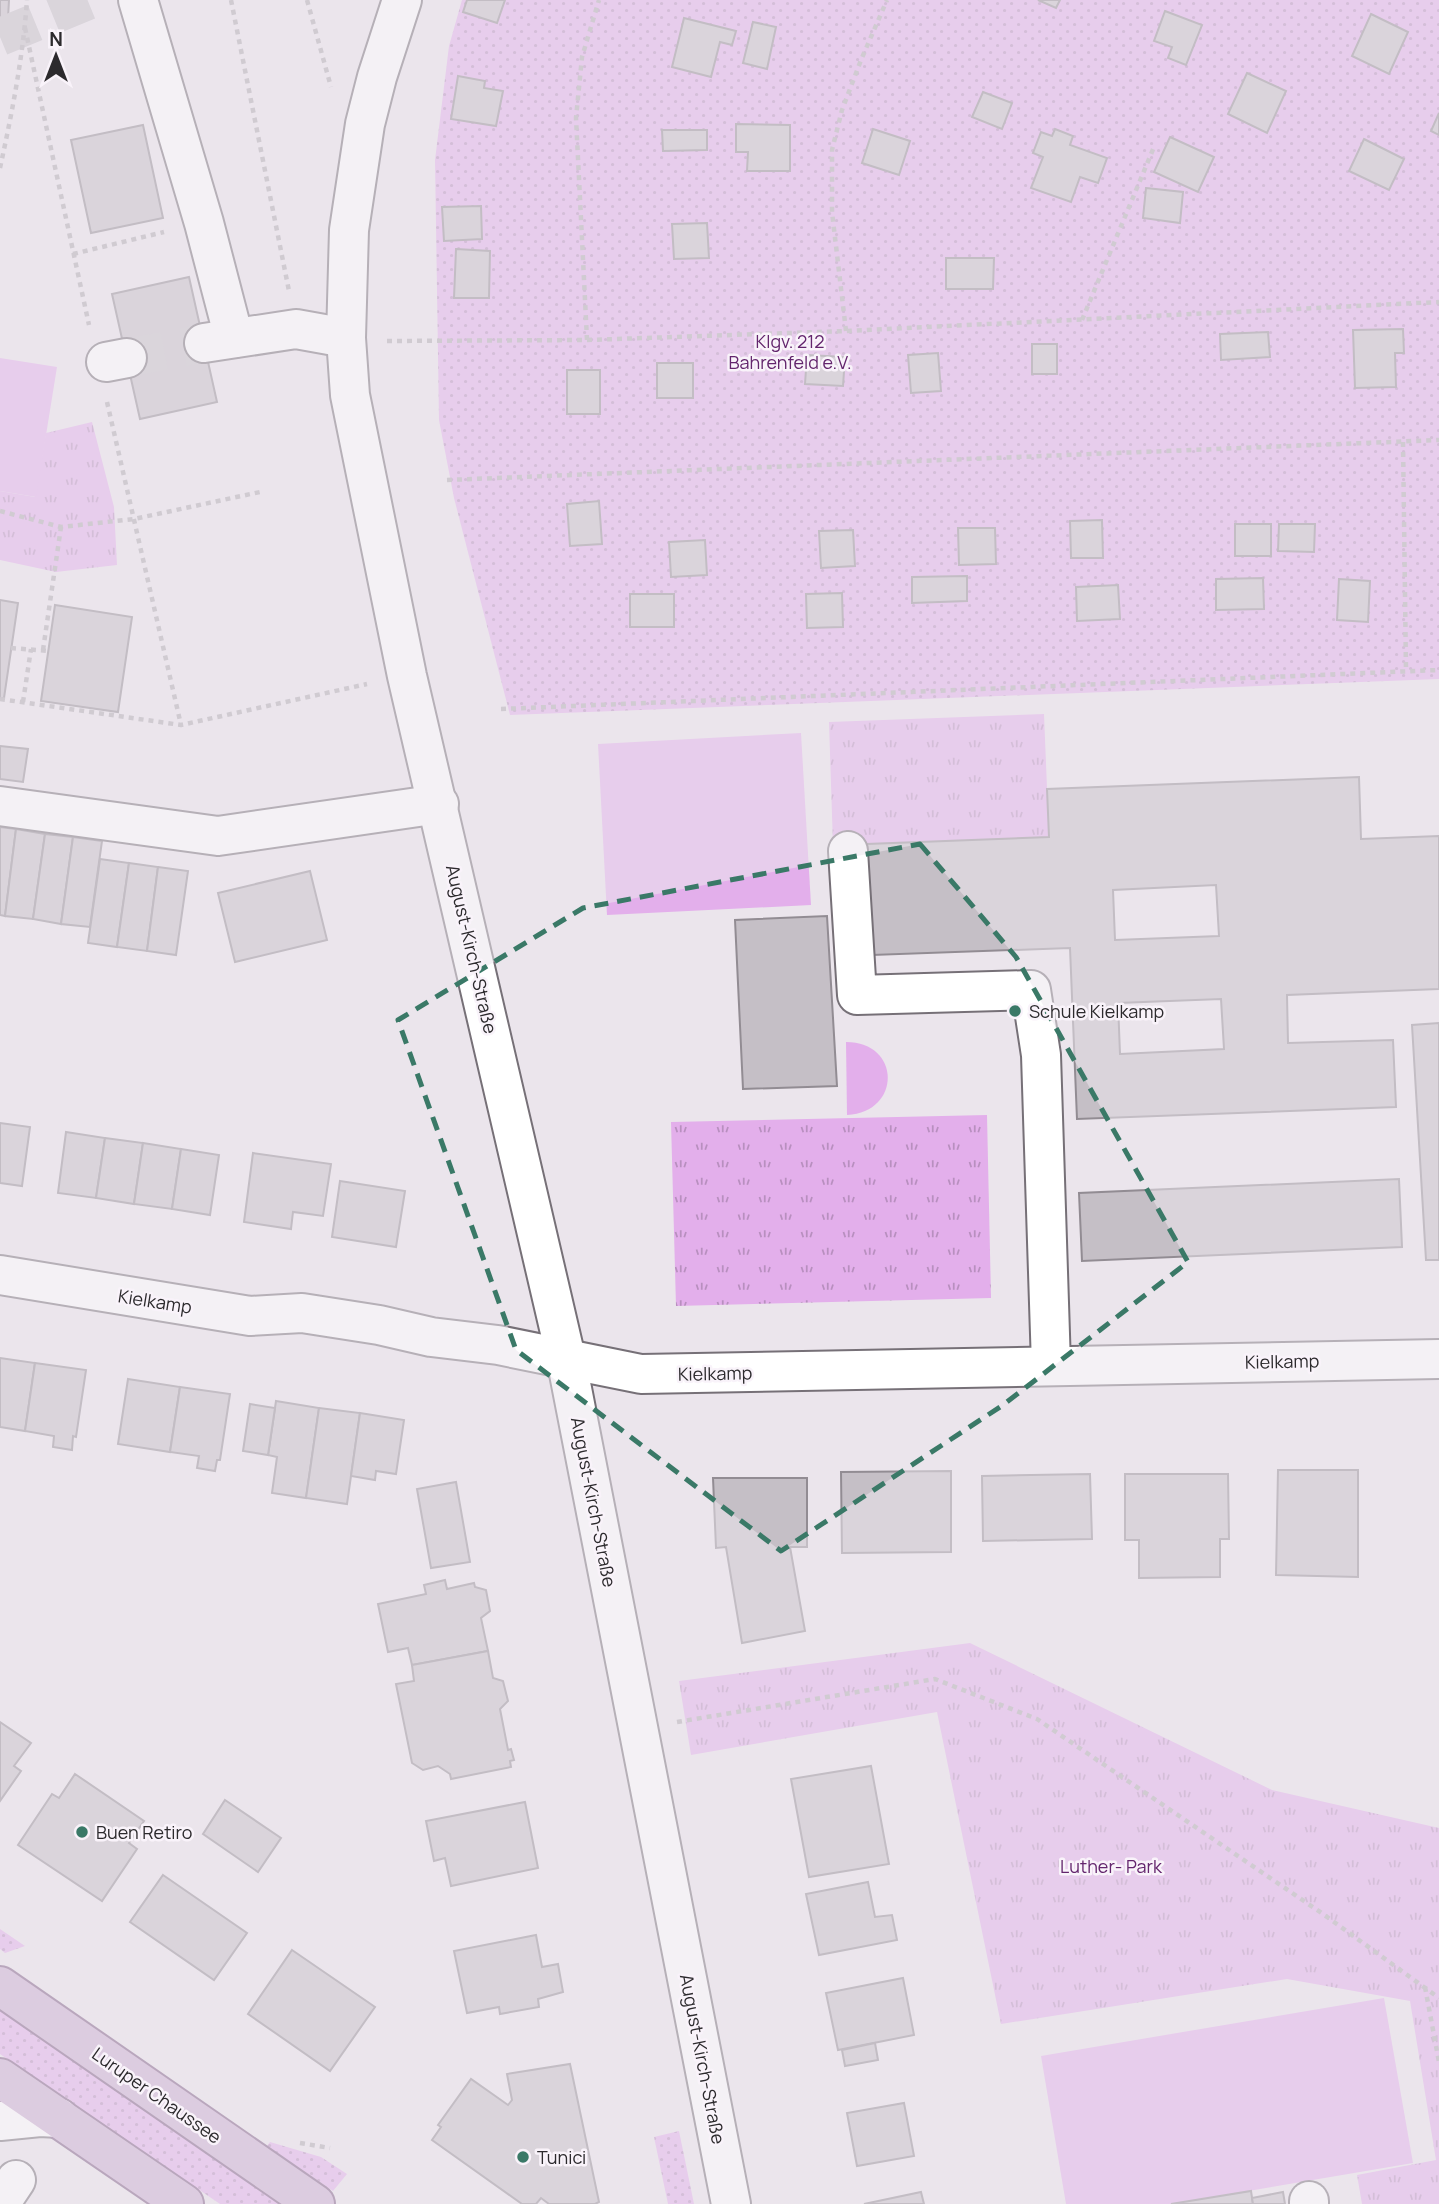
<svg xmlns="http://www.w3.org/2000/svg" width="1439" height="2204" viewBox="0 0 1439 2204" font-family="Manrope,sans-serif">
<defs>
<pattern id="grass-dots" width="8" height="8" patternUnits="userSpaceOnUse" patternTransform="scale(1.75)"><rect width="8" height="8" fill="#e3afeb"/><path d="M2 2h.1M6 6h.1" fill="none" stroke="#b88fbf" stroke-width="1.8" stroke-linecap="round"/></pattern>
<pattern id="park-tufts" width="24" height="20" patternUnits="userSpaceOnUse" patternTransform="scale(1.75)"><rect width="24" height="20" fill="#e3afeb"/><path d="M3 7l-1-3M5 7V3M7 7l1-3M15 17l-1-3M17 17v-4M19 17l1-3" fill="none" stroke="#b88fbf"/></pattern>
</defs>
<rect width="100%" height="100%" fill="#ebe5ec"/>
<g fill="url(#grass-dots)">
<path d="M462 0H1439V679L510 715 454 498 439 420 435 160 449 46Z"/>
<path d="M0 1929 25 1946 5 1953 0 1949Z"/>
<path d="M0 2010 279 2204H220L0 2054Z"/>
<path d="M679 2131 694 2204H668L654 2137Z"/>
<path d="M270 2142 321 2157 347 2174 333 2191 267 2146Z"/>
</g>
<g fill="url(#park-tufts)">
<path d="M92 422 114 507 117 565 56 572 0 560V491L35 497 46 433Z"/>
<path d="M1044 714 1049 837 833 846 829 722Z"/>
<path d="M987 1115 991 1298 676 1306 671 1122Z"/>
<path d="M970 1643 1272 1790 1439 1828V2204H1362L1357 2175 1436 2160 1410 2001 1287 1979 1001 2024 937 1712 691 1755 679 1681Z"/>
</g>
<g fill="#e3afeb">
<path d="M0 358 57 367 36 497 0 491Z"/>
<path d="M801 733 811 905 607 915 598 744Z"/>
<path d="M846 1042C901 1042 902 1112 847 1115Z"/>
<path d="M1384 1998 1413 2163 1171 2204H1066L1041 2056Z"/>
</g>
<g fill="#c5bfc6" stroke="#928c93" stroke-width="2" fill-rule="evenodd">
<path d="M0 0H9L7 37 0 36Z"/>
<path d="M467 0H505L497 23 463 12Z"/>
<path d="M1038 0H1060L1056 8Z"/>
<path d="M1165 11 1202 25 1186 65 1168 58 1172 47 1154 41Z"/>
<path d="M1371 14 1408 32 1389 74 1352 56Z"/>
<path d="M684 18 736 31 732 45 720 42 711 77 672 67Z"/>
<path d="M753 22 776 27 767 69 743 63Z"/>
<path d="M1247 73 1286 91 1267 133 1228 114Z"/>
<path d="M458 76 485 81 484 88 503 91 496 126 451 119Z"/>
<path d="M983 92 1012 103 1002 129 972 117Z"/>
<path d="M1439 113V135L1431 131Z"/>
<path d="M736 124 790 125V171H747L748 152H736Z"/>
<path d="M143 125 163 218 91 233 71 140Z"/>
<path d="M873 129 910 141 899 175 862 163Z"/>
<path d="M1055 129 1073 136 1070 145 1107 158 1098 183 1080 177 1071 202 1031 188 1043 157 1033 153 1041 132 1052 136Z"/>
<path d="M662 130H707V150L663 151Z"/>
<path d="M1170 137 1214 157 1198 192 1154 172Z"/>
<path d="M1364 139 1404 159 1389 190 1349 171Z"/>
<path d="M1146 188 1183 192 1180 223 1143 218Z"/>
<path d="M481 206 482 239 444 241 442 207Z"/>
<path d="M707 223 709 258 674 259 672 224Z"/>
<path d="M456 249 490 251 489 298H454Z"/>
<path d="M946 258H994L993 289H946Z"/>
<path d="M189 277 217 402 140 419 112 294Z"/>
<path d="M1403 329 1404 353H1395L1396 387 1355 388 1353 330Z"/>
<path d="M1268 332 1270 357 1221 360 1220 334Z"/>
<rect x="1032" y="344" width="25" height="30"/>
<path d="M938 353 941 391 911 393 908 355Z"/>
<path d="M807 355 845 357 843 386 805 384Z"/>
<rect x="657" y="363" width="36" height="35"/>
<rect x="567" y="370" width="33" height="44"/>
<path d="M599 501 602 544 570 546 567 504Z"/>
<path d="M1102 520 1103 558H1071L1070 521Z"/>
<rect x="1235" y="524" width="36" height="32"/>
<path d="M1279 524H1315L1314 552 1278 551Z"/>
<path d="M958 528H995L996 564 959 565Z"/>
<path d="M853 530 855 566 821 568 819 531Z"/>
<path d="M705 540 707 575 671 577 669 542Z"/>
<path d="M967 576V601L912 603V577Z"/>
<path d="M1263 578 1264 609 1216 610V579Z"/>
<path d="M1339 579 1370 581 1368 622 1337 620Z"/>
<path d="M1118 585 1120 619 1077 621 1076 587Z"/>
<path d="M842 593 843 627 807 628 806 594Z"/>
<rect x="630" y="594" width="44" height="33"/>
<path d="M0 600 18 603 4 698H0Z"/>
<path d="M55 605 132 617 118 712 41 701Z"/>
<path d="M0 746 28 749 23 782 0 779Z"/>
<path d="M1359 777 1361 839 1439 836V989L1287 995 1288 1043 1393 1040 1396 1107 1077 1119 1070 948 872 955 867 844 1049 837 1047 789ZM1216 885 1219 936 1115 940 1113 890ZM1221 999 1224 1049 1120 1054 1118 1003Z"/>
<path d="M0 827 16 829 5 916 0 915Z"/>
<path d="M16 829 45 834 33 919 5 916Z"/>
<path d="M45 834 73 837 61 924 33 919Z"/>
<path d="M73 837 102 841 90 927 61 924Z"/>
<path d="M100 859 129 863 117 947 88 943Z"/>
<path d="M129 863 158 867 147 951 117 947Z"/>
<path d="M158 867 188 871 176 955 147 951Z"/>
<path d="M310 871 327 940 235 962 218 893Z"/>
<path d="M827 916 837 1086 743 1089 735 920Z"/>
<path d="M1439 1023V1260H1426L1412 1025Z"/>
<path d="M0 1123 30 1127 22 1186 0 1183Z"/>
<path d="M66 1132 105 1138 96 1198 58 1193Z"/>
<path d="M105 1138 143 1143 134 1204 96 1198Z"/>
<path d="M143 1143 181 1149 172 1209 134 1204Z"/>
<path d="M181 1149 219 1155 210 1215 172 1209Z"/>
<path d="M253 1153 331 1164 323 1216 293 1212 291 1229 244 1222Z"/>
<path d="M1399 1179 1402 1247 1082 1261 1079 1193Z"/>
<path d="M340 1181 405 1191 396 1247 332 1237Z"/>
<path d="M0 1358 35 1363 25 1431 0 1427Z"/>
<path d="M35 1363 86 1370 76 1437 73 1436 72 1450 53 1447 54 1436 25 1431Z"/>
<path d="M128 1379 180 1387 170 1452 118 1444Z"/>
<path d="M180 1387 230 1394 220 1460H217L215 1471 197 1468 199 1456 170 1452Z"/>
<path d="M276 1401 319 1408 306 1498 272 1493 277 1457 268 1455Z"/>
<path d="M250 1404 275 1408 268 1455 243 1451Z"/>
<path d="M319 1408 360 1413 347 1504 306 1498Z"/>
<path d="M360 1413 404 1420 396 1474 376 1471 375 1480 351 1476Z"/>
<path d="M1278 1470H1358V1577L1276 1575Z"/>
<path d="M951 1471V1552L842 1553 841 1472Z"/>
<path d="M1090 1474 1092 1539 983 1541 982 1476Z"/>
<path d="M1125 1474H1228L1229 1539H1220V1577L1139 1578V1540H1125Z"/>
<path d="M713 1478H807V1547H790L805 1631 742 1643 726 1547 716 1548Z"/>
<path d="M456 1482 470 1562 431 1568 417 1489Z"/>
<path d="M445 1580 447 1589 474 1583 475 1587 486 1590 490 1611 481 1618 488 1651 412 1665 408 1648 388 1652 378 1604 426 1594 424 1585Z"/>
<path d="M488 1651 493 1678 503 1681 508 1701 500 1709 508 1750 511 1749 514 1760 510 1761 511 1767 451 1779 450 1774 438 1766 423 1770 412 1763 396 1684 414 1681 412 1665Z"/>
<path d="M0 1722 31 1743 14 1766 21 1771 0 1801Z"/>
<path d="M871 1766 889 1864 809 1877 791 1779Z"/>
<path d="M75 1774 144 1821 129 1843 137 1849 102 1901 18 1845 52 1794 59 1798Z"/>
<path d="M225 1800 281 1838 258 1872 203 1834Z"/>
<path d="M525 1802 538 1868 451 1886 445 1858 434 1861 426 1821Z"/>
<path d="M163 1875 247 1933 214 1980 130 1922Z"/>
<path d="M868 1882 875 1917 892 1915 897 1940 819 1955 806 1894Z"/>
<path d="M536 1935 542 1967 558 1964 563 1992 538 1999 539 2007 500 2014 499 2007 467 2013 454 1951Z"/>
<path d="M292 1950 375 2007 330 2071 248 2014Z"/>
<path d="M903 1978 914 2035 838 2050 826 1993Z"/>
<path d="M875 2043 878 2060 845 2066 842 2050Z"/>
<path d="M570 2064 599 2202 595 2204H549L541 2198 536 2204H522L432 2140 441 2127 438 2125 471 2079 508 2105 512 2100 507 2074Z"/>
<path d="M904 2103 914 2156 857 2166 847 2113Z"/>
<path d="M1251 2191 1253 2204H1171Z"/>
<path d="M921 2192 924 2204H864Z"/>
<path d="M1283 2192 1285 2204H1253L1252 2198Z"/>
</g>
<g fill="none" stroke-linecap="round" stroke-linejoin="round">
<g stroke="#c5c0c6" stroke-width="38" stroke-dasharray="38 19" stroke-linecap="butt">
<path d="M0 37 90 0"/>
<path d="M127 358 204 343"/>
</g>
<g stroke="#767077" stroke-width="42">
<g id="minor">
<path d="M138 0 204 223 234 338"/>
<path d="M402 0 377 77 365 124 349 230 346 338 350 395 407 676 566 1358 731 2204"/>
<path d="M204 343 296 329 346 338"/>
<path d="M106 362 127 358"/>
<path d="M0 806 218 836 439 804"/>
<path d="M848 851 857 995 1031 990 1041 1055 1051 1365"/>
<path d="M0 1275 250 1316 302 1313 379 1325 431 1337 498 1345 641 1374 1439 1359"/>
<path d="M0 2121 40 2117 59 2118"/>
<path d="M1309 2201V2204"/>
<path d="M0 2204 16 2180"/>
</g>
</g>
<g stroke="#7d5b83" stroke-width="42">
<g id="major">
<path d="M0 1986 315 2204"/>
<path d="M0 2078 184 2204"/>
</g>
</g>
<g stroke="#afaab0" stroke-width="4.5" stroke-dasharray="5 5" stroke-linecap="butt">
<path d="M231 0 289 291"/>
<path d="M307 0 331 87"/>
<path d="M25 28 89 325"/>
<path d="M0 168C12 113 23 57 27 0"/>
<path d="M73 254 164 232"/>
<path d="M1082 320 1154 147"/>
<path d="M846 331 832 212V150L842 110 861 60 887 0"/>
<path d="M587 340 576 118 582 57 599 0"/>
<path d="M387 341 587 340 846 331 1439 302"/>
<path d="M107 402 181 725"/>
<path d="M1403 442 1406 671"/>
<path d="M447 480 1439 440"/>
<path d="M0 511 61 527 134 519 260 492"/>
<path d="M11 648 49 651"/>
<path d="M43 650 61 527"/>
<path d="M0 699 181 725 367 684"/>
<path d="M23 702 31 649"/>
<path d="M501 709 1439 670"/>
<path d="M677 1722 935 1679 1037 1719 1323 1914 1439 1998"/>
<path d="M1425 1987 1439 2062"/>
<path d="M300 2143 330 2148"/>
</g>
<use href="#minor" stroke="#fff" stroke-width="38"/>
<use href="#major" stroke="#cbadd0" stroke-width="38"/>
</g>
<path d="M0 0H1439V2204H0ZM920 844 1016 957 1188 1262 1003 1405 781 1551 516 1350 398 1020 583 908Z" fill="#ebe5ec" fill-opacity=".55" fill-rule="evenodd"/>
<path fill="none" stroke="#3a7967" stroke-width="5" stroke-dasharray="14 9" stroke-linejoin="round" d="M920 844 1016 957 1188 1262 1003 1405 781 1551 516 1350 398 1020 583 908Z"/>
<g fill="#3a7967" stroke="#f9f3fa" stroke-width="2.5">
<circle cx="1015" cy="1011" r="7"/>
<circle cx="82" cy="1832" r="7"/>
<circle cx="523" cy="2157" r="7"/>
</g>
<g text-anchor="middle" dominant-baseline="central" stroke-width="5" stroke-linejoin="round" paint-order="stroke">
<g font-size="18" fill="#63256d" stroke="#f9f3fa">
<text x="790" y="341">Klgv. 212<tspan x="790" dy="21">Bahrenfeld e.V.</tspan></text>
<text x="1111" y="1866">Luther- Park</text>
</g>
<g font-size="18" fill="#2c2a2d" stroke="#f9f3fa">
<text transform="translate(472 949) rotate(77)">August-Kirch-Straße</text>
<text transform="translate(155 1301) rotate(9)">Kielkamp</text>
<text transform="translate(1282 1361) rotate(-1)">Kielkamp</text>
<text transform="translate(715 1373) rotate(-1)">Kielkamp</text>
<text transform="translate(594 1502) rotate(79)">August-Kirch-Straße</text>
<text transform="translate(703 2059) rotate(79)">August-Kirch-Straße</text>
<text transform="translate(157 2095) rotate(35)">Luruper Chaussee</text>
</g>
<g font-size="18" fill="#2c2a2d" stroke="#f9f3fa" text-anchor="start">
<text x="1029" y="1011">Schule Kielkamp</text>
<text x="96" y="1832">Buen Retiro</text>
<text x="537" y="2157">Tunici</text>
</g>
</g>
<g transform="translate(56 56)" stroke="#f9f3fa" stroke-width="5" paint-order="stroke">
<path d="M0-5L12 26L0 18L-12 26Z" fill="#2c2a2d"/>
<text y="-10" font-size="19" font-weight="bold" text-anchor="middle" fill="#2c2a2d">N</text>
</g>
</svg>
